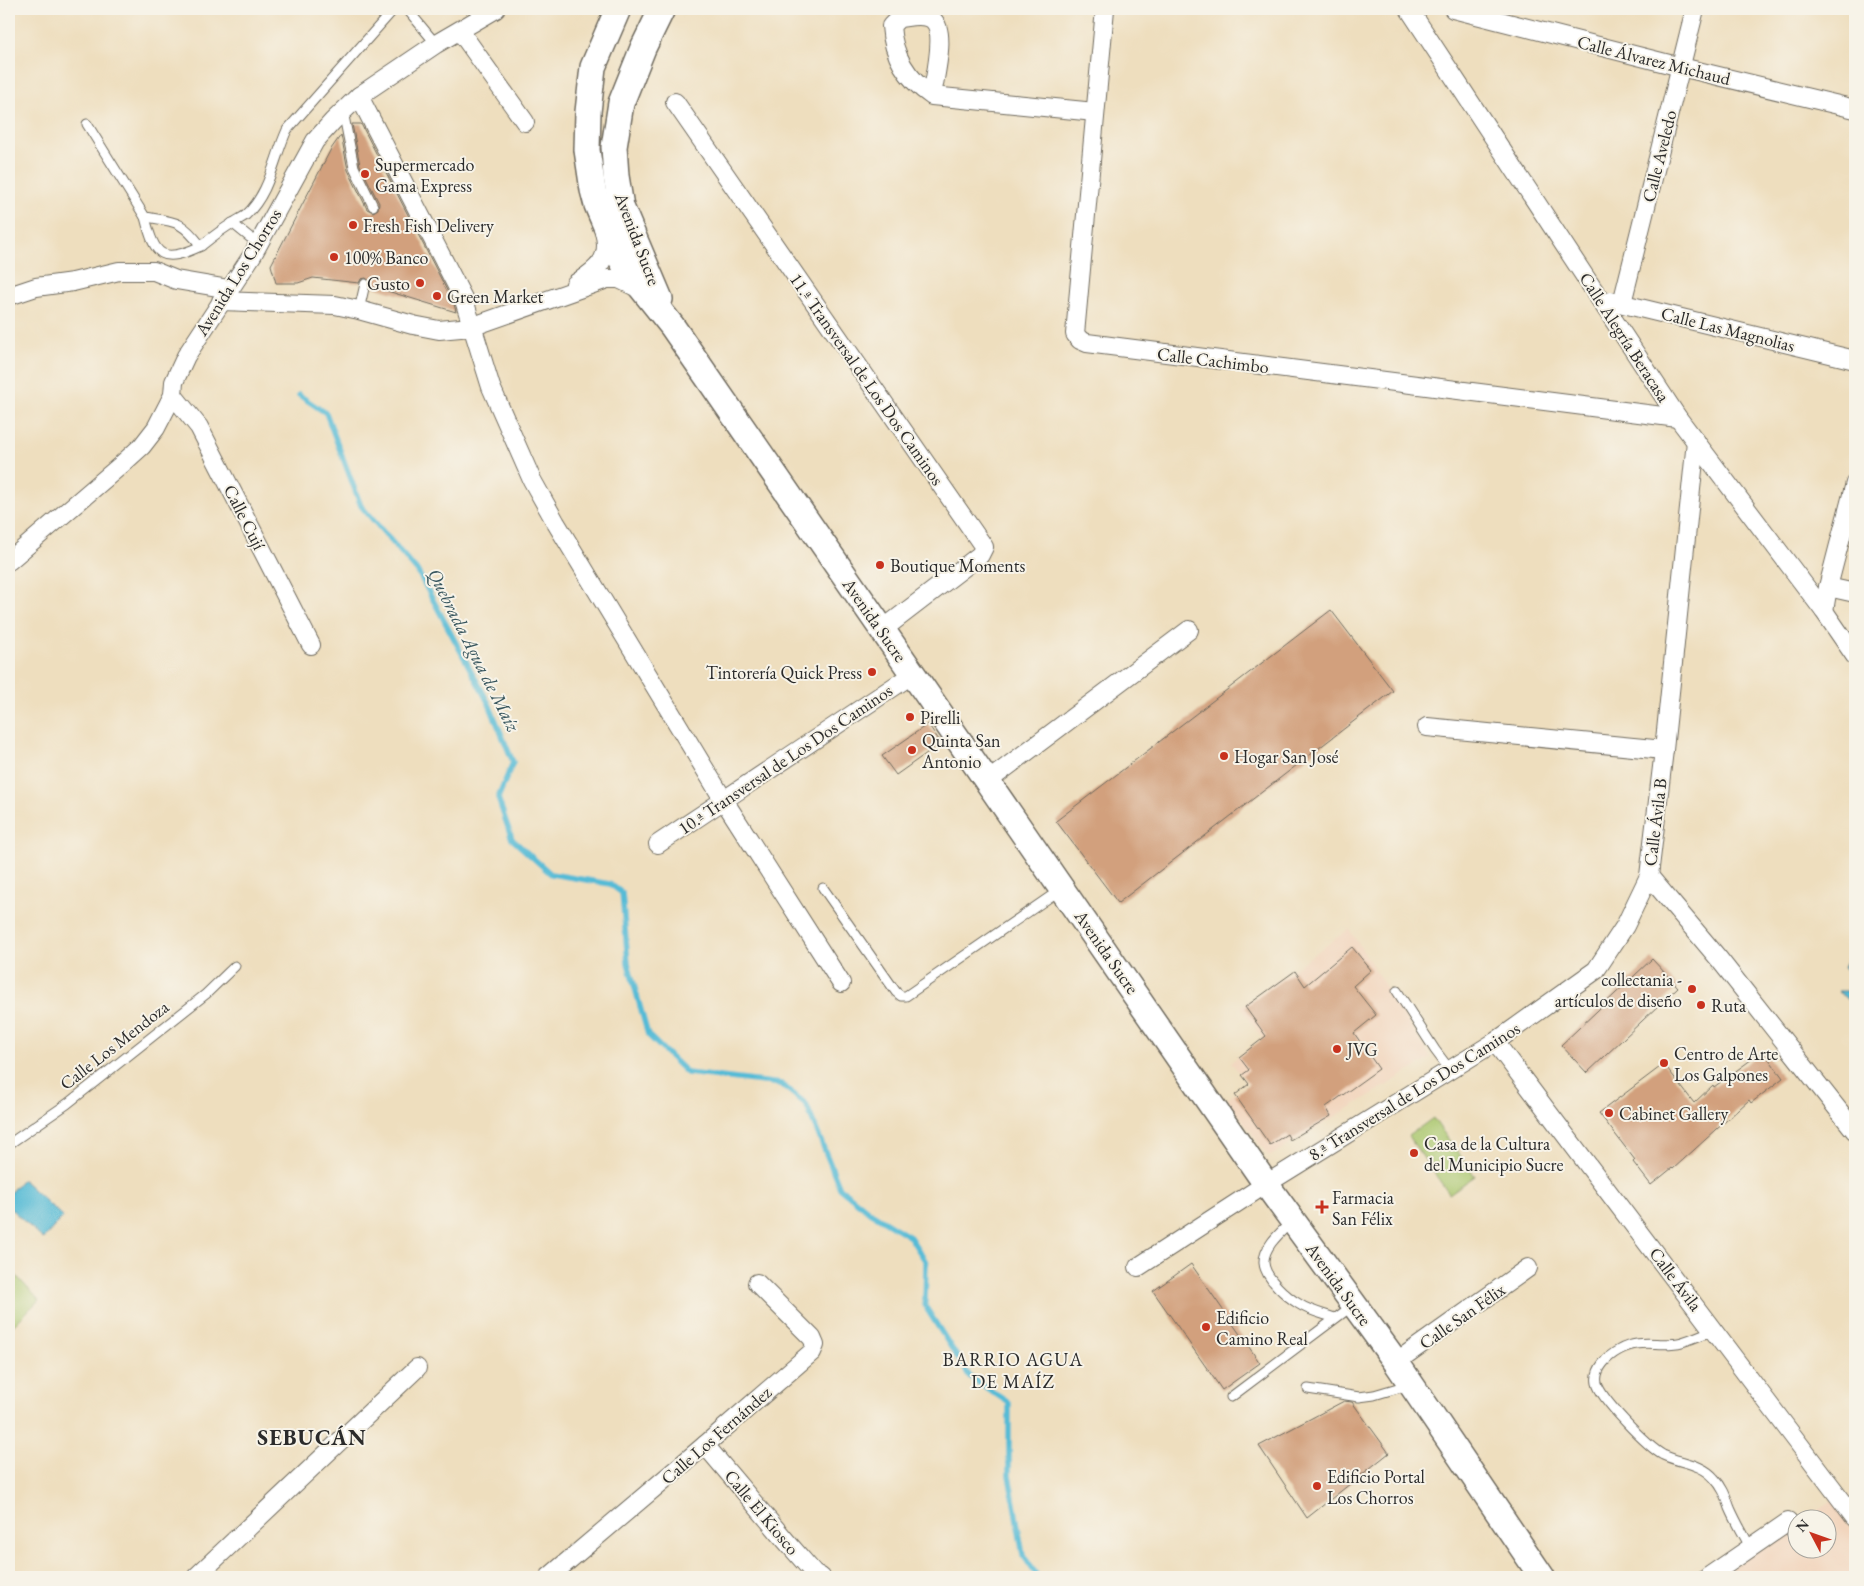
<svg xmlns="http://www.w3.org/2000/svg" width="1864" height="1586" viewBox="0 0 1864 1586" font-family="'EB Garamond',serif">
<rect width="100%" height="100%" fill="#f7f3e8"/>
<filter id="ink" filterUnits="userSpaceOnUse"><feTurbulence type="fractalNoise" baseFrequency=".02" numOctaves="2"/><feDisplacementMap in="SourceGraphic" scale="10" xChannelSelector="R" yChannelSelector="G"/><feConvolveMatrix kernelMatrix="1 2 1 2 8 2 1 2 1" color-interpolation-filters="sRGB"/></filter>
<filter id="wash" filterUnits="userSpaceOnUse"><feTurbulence type="fractalNoise" baseFrequency=".0096" numOctaves="4" result="noise"/><feDisplacementMap in="SourceGraphic" scale="20" xChannelSelector="R" yChannelSelector="G"/><feGaussianBlur stdDeviation="1.12" result="paint"/><feColorMatrix in="noise" values="0 0 0 0 0 0 0 0 0 0 0 0 0 0 0 0 0 1.4 0 .05"/><feComposite in="paint" operator="in"/></filter>
<g filter="url(#wash)">
<rect width="100%" height="100%" fill="#eedebe"/>
<g fill="#f2d5bd">
<path d="M1349 929 1431 1058 1269 1157 1227 1099 1249 1085 1231 1062 1263 1039 1241 1007Z"/>
<path d="M1832 1500 1855 1532V1577H1716L1796 1524V1548H1826V1518H1804Z"/>
</g>
<g fill="#a9c66c" stroke="#6a784c">
<path d="M1433 1118 1475 1176 1449 1194 1408 1136Z"/>
<path d="M9 1268 39 1300 9 1330Z"/>
</g>
<g fill="#57bbd6" stroke="#417380">
<path d="M1855 947V994L1850 1002 1838 991H1847L1853 981 1851 971 1843 968 1850 954Z"/>
<path d="M22 1179 63 1217 43 1239 9 1207V1194Z"/>
</g>
<g fill="none" stroke-linecap="round" stroke-linejoin="round">
<path stroke="#57bbd6" stroke-width="5.5" d="M299 395 326 413 361 506 418 572 489 704 513 762 498 798 512 839 551 874 610 884 622 893 628 963 648 1035 687 1073 781 1084 806 1104 840 1188 871 1213 910 1237 926 1262 925 1306 970 1377 1009 1403V1475L1023 1555 1038 1577"/>
</g>
<g id="blocks">
<g fill="#d2a07d">
<path d="M352 124H361L454 304 456 312 371 286V282L366 278 361 279 359 283 313 278 298 283H276L271 265 331 149 341 135 348 170 367 209 373 212 378 209 379 203 360 165Z"/>
<path d="M1331 610 1393 691 1118 903 1056 821Z"/>
<path d="M928 724 941 743 896 775 882 756Z"/>
<path d="M1352 947 1371 970 1353 986 1376 1015 1354 1033 1379 1069 1326 1107 1331 1116 1290 1140 1287 1134 1270 1145 1235 1095 1249 1084 1242 1075 1249 1070 1239 1057 1266 1036 1245 1007 1295 971 1305 986Z"/>
<path d="M1652 959 1678 987 1587 1073 1561 1045Z"/>
<path d="M1763 1051 1783 1078 1751 1103 1749 1100 1673 1169 1672 1168 1651 1185 1633 1162 1635 1160 1599 1113 1664 1064 1694 1103 1713 1085 1714 1087Z"/>
<path d="M1191 1264 1260 1363 1222 1390 1153 1291Z"/>
<path d="M1344 1401 1352 1402 1389 1453 1307 1518 1259 1446Z"/>
</g>
</g>
</g>
<g filter="url(#ink)">
<use href="#blocks" fill-opacity="0" stroke="#6f6a5e" stroke-width="1"/>
<g fill="none" stroke-linecap="round" stroke-linejoin="round">
<g stroke="#6f6a5e" stroke-width="11">
<g id="service">
<path d="M407 9 436 44"/>
<path d="M343 111 354 167 373 206"/>
<path d="M87 124 145 217C176 222 181 220 201 246 211 238 222 229 233 223 237 220 242 218 246 215 270 193 274 158 287 130L394 9"/>
<path d="M145 217C155 257 162 264 201 246"/>
<path d="M232 223 258 244"/>
<path d="M359 310 365 284"/>
<path d="M823 888 896 992 901 996H906L1060 890"/>
<path d="M1397 991 1435 1050 1450 1070"/>
<path d="M9 1144 67 1104 206 994 235 966"/>
<path d="M1291 1222C1281 1232 1263 1247 1264 1263 1265 1278 1287 1297 1299 1304 1309 1311 1324 1314 1335 1318"/>
<path d="M1714 1330C1703 1334 1693 1339 1682 1342 1660 1348 1642 1337 1619 1350 1608 1356 1594 1369 1597 1383 1600 1398 1648 1447 1663 1455 1680 1463 1701 1463 1714 1478 1723 1487 1726 1497 1730 1508 1736 1522 1744 1535 1751 1549"/>
<path d="M1308 1389 1359 1397 1374 1395 1408 1385"/>
<path d="M1231 1397 1352 1306"/>
</g>
</g>
<g stroke="#6f6a5e" stroke-width="20">
<g id="minor">
<path d="M1105 9 1075 334 1080 340 1087 343 1678 418"/>
<path d="M1409 9 1678 418 1824 611 1855 656"/>
<path d="M1453 9 1681 67 1855 109"/>
<path d="M460 31 525 122"/>
<path d="M359 96 464 300 491 387 532 480 556 523 723 799 841 983"/>
<path d="M932 96C934 80 947 32 933 20 925 13 909 17 899 18L891 26C893 56 907 79 932 96L1095 112"/>
<path d="M675 102 984 547 980 555 882 630"/>
<path d="M575 284C596 270 612 260 604 232"/>
<path d="M9 296 36 287 73 282 119 271H154L176 280 229 289"/>
<path d="M221 301 335 305 359 310 413 325 439 330 471 327 607 279H619L640 289"/>
<path d="M1611 301 1855 360"/>
<path d="M1622 303 1695 9"/>
<path d="M173 395 199 427 311 645"/>
<path d="M9 561 121 465 142 446 156 428 173 395 174 382 186 356 253 254 315 141 333 121 359 96 436 44 496 9"/>
<path d="M1828 587 1855 593"/>
<path d="M1824 611 1828 587 1855 483"/>
<path d="M1427 727 1664 750"/>
<path d="M988 781 1189 630"/>
<path d="M658 844 913 674"/>
<path d="M1649 876 1719 959 1855 1131"/>
<path d="M1495 1042 1855 1518"/>
<path d="M1138 1267 1266 1184 1495 1042 1596 970 1625 926 1649 876 1664 750 1696 441"/>
<path d="M1396 1362 1528 1268"/>
<path d="M705 1445 786 1541 814 1573 821 1577"/>
<path d="M196 1577 417 1368"/>
<path d="M549 1577 705 1445 812 1352 815 1345 812 1338 757 1283"/>
<path d="M1708 1577 1788 1522"/>
</g>
</g>
<g stroke="#6f6a5e" stroke-width="28">
<g id="secondary">
<path d="M618 9 593 67 588 112 587 150 593 190 597 205 616 250 628 271 672 326 1266 1184 1396 1362 1542 1577"/>
<path d="M660 299 621 207 616 176 614 147 621 103 643 48 662 9"/>
</g>
</g>
<use href="#service" stroke="#fff" stroke-width="9"/>
<use href="#minor" stroke="#fff" stroke-width="18"/>
<use href="#secondary" stroke="#fff" stroke-width="25"/>
</g>
</g>
<g fill="#c8321e" stroke="#f7f3e8" stroke-width="2">
<circle cx="365" cy="174" r="5"/>
<circle cx="353" cy="225" r="5"/>
<circle cx="334" cy="257" r="5"/>
<circle cx="420" cy="283" r="5"/>
<circle cx="437" cy="296" r="5"/>
<circle cx="880" cy="565" r="5"/>
<circle cx="872" cy="672" r="5"/>
<circle cx="910" cy="717" r="5"/>
<circle cx="912" cy="750" r="5"/>
<circle cx="1224" cy="756" r="5"/>
<circle cx="1692" cy="989" r="5"/>
<circle cx="1701" cy="1005" r="5"/>
<circle cx="1337" cy="1049" r="5"/>
<circle cx="1664" cy="1063" r="5"/>
<circle cx="1609" cy="1113" r="5"/>
<circle cx="1414" cy="1153" r="5"/>
<path d="M1319.5 1199.5h5v5h5v5h-5v5h-5v-5h-5v-5h5z"/>
<circle cx="1206" cy="1327" r="5"/>
<circle cx="1317" cy="1486" r="5"/>
</g>
<g text-anchor="middle" dominant-baseline="central" stroke-width="4" stroke-linejoin="round" paint-order="stroke">
<g font-size="18" fill="#2b2b2b" stroke="#f7f3e8">
<text transform="translate(1654 60) rotate(14)">Calle Álvarez Michaud</text>
<text transform="translate(1659 156) rotate(-76)">Calle Aveledo</text>
<text transform="translate(638 239) rotate(69)">Avenida Sucre</text>
<text transform="translate(238 272) rotate(-58)">Avenida Los Chorros</text>
<text transform="translate(1728 329) rotate(14)">Calle Las Magnolias</text>
<text transform="translate(1625 337) rotate(57)">Calle Alegría Beracasa</text>
<text transform="translate(1213 360) rotate(7)">Calle Cachimbo</text>
<text transform="translate(867 379) rotate(55)">11.ª Transversal de Los Dos Caminos</text>
<text transform="translate(245 517) rotate(63)">Calle Cují</text>
<text transform="translate(875 620) rotate(55)">Avenida Sucre</text>
<text transform="translate(785 759) rotate(-34)">10.ª Transversal de Los Dos Caminos</text>
<text transform="translate(1655 822) rotate(-83)">Calle Ávila B</text>
<text transform="translate(1107 952) rotate(55)">Avenida Sucre</text>
<text transform="translate(114 1045) rotate(-38)">Calle Los Mendoza</text>
<text transform="translate(1414 1091) rotate(-32)">8.ª Transversal de Los Dos Caminos</text>
<text transform="translate(1676 1279) rotate(53)">Calle Ávila</text>
<text transform="translate(1339 1284) rotate(54)">Avenida Sucre</text>
<text transform="translate(1462 1316) rotate(-35)">Calle San Félix</text>
<text transform="translate(716 1435) rotate(-41)">Calle Los Fernández</text>
<text transform="translate(762 1512) rotate(50)">Calle El Kiosco</text>
</g>
<g font-size="18" fill="#2b2b2b" stroke="#f7f3e8" text-anchor="start">
<text x="375" y="164">Supermercado<tspan x="375" dy="21">Gama Express</tspan></text>
<text x="363" y="225">Fresh Fish Delivery</text>
<text x="344" y="257">100% Banco</text>
<text x="410" y="283" text-anchor="end">Gusto</text>
<text x="447" y="296">Green Market</text>
<text x="890" y="565">Boutique Moments</text>
<text x="862" y="672" text-anchor="end">Tintorería Quick Press</text>
<text x="920" y="717">Pirelli</text>
<text x="922" y="740">Quinta San<tspan x="922" dy="21">Antonio</tspan></text>
<text x="1234" y="756">Hogar San José</text>
<text x="1682" y="979" text-anchor="end">collectania -<tspan x="1682" dy="21">artículos de diseño</tspan></text>
<text x="1711" y="1005">Ruta</text>
<text x="1347" y="1049">JVG</text>
<text x="1674" y="1053">Centro de Arte<tspan x="1674" dy="21">Los Galpones</tspan></text>
<text x="1619" y="1113">Cabinet Gallery</text>
<text x="1424" y="1143">Casa de la Cultura<tspan x="1424" dy="21">del Municipio Sucre</tspan></text>
<text x="1332" y="1197">Farmacia<tspan x="1332" dy="21">San Félix</tspan></text>
<text x="1216" y="1317">Edificio<tspan x="1216" dy="21">Camino Real</tspan></text>
<text x="1327" y="1476">Edificio Portal<tspan x="1327" dy="21">Los Chorros</tspan></text>
</g>
<g font-size="19" font-style="italic" fill="#38565e" stroke="#f7f3e8">
<text transform="translate(474 650) rotate(63)">Quebrada Agua de Maíz</text>
</g>
<g font-size="19" letter-spacing="1" fill="#2b2b2b" stroke="#f7f3e8">
<text x="1013" y="1359">BARRIO AGUA<tspan x="1013" dy="22">DE MAÍZ</tspan></text>
</g>
<g font-size="22" font-weight="bold" letter-spacing="1" fill="#2b2b2b" stroke="#f7f3e8">
<text x="312" y="1437">SEBUCÁN</text>
</g>
</g>
<rect width="1864" height="1586" fill="none" stroke="#f7f3e8" stroke-width="30"/>
<g transform="translate(1812 1534) rotate(311)"><circle r="24" fill="#f7f3e8" stroke="#a5a39c"/>
<path d="M0-4L9 19L0 12L-9 19Z" fill="#c8321e"/>
<text y="-8" font-size="14" font-weight="bold" text-anchor="middle" fill="#2b2b2b">N</text>
</g>
</svg>
